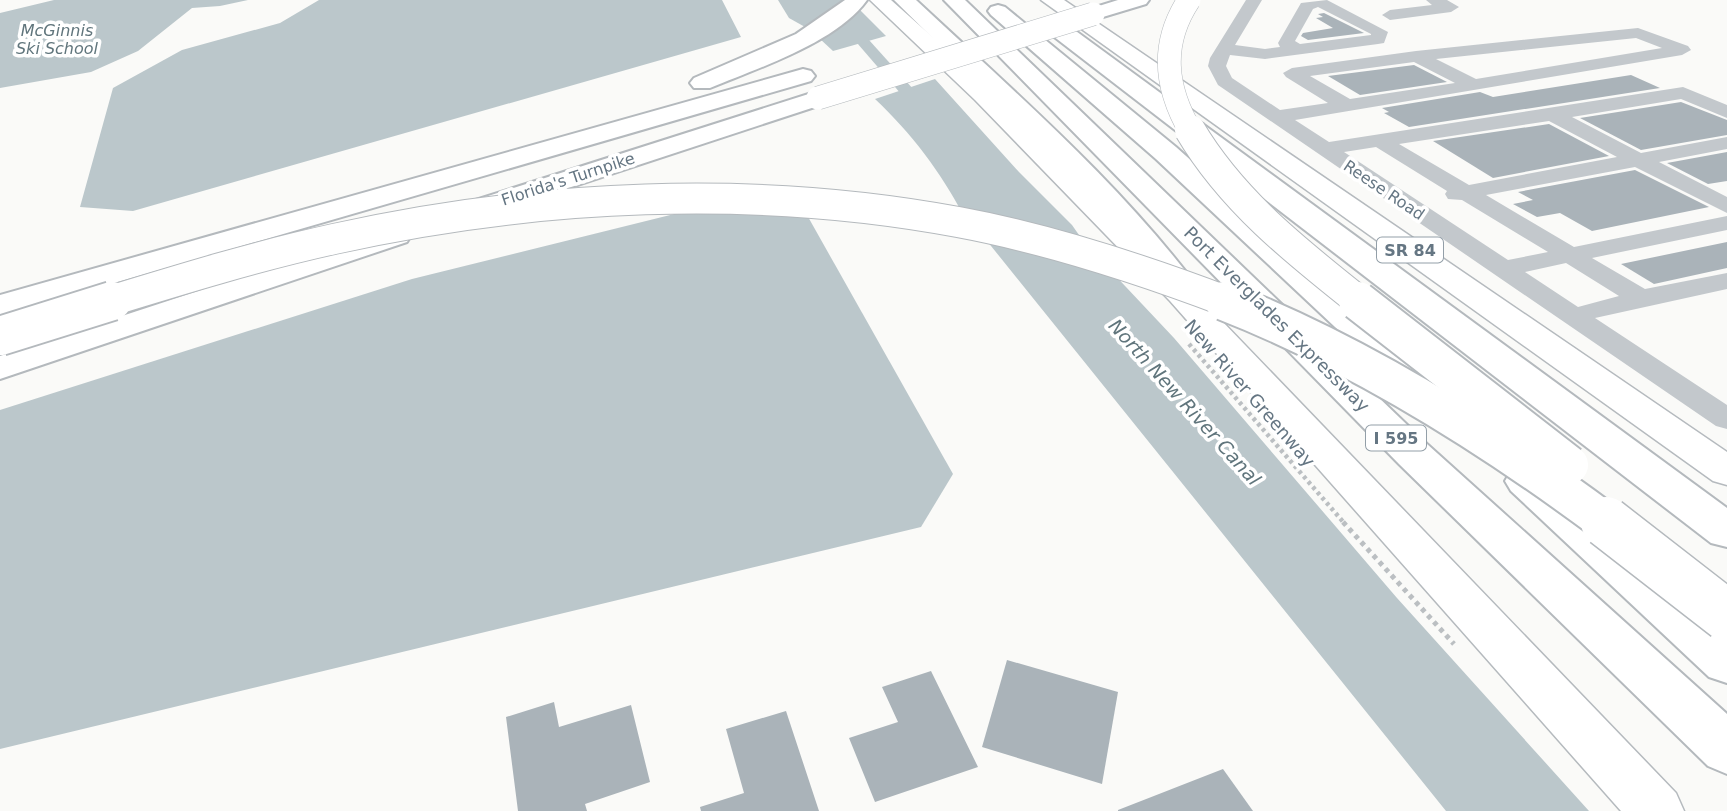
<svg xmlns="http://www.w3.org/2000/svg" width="1727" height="811" viewBox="0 0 1727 811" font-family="'DejaVu Sans',sans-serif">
<rect width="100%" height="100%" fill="#fafaf8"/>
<g fill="#bbc7cb">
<path d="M54 0H248L220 6 192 8 138 51 91 72 0 88V13Z"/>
<path d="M319 0H722L741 37 133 211 80 207 113 88 182 50 280 23Z"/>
<path d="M778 0H843L805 27 789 18Z"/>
<path d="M860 10 886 36 833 51 819 38Z"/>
<path d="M935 79 1019 172 1072 225 1086 245 964 216C940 171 912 134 875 99Z"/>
<path d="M775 189 794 192 953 474 921 527 0 749V410L412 279Z"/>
<path d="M983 236 1110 270 1174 338 1397 598 1589 811H1446Z"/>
</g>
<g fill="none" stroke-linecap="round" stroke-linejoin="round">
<path fill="#bbc7cb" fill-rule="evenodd" d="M820 0H833L932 110 934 113 932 116H920Z"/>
</g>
<g fill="#aab3b9">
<path d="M1324 13 1364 33 1308 40 1301 36 1303 33 1333 28 1316 18 1323 17 1318 14Z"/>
<path d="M1414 65 1447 82 1360 95 1328 76Z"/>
<path d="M1631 75 1660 88 1409 127 1384 113 1389 112 1382 108 1480 92 1493 97Z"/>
<path d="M1681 102 1727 120V135L1641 150 1580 118Z"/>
<path d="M1549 124 1609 156 1493 178 1433 141Z"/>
<path d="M1727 152V181L1708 184 1667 163Z"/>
<path d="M1635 170 1709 207 1592 231 1560 213 1537 217 1513 204 1533 200 1518 192Z"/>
<path d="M1727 242V268L1654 284 1621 264Z"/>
<path d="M1007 660 1118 692 1102 784 982 747Z"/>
<path d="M931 671 978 767 875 802 849 738 898 722 882 687Z"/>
<path d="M554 702 559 727 631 705 650 782 585 804 587 811H518L506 717Z"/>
<path d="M786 711 819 811H701L700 807 744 793 726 729Z"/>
<path d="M1223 769 1253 811H1118V810Z"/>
</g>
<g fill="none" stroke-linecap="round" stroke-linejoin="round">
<g stroke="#b5babe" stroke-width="3">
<g id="major">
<path d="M870 0H891L992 90 1093 187 1676 793 1684 811H1621L1170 301 975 100Z"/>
<path d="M1041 0H1064L1727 452V485L1713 481Z"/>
</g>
</g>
<g stroke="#b4b9bd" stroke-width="4">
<g id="highway">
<path d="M845 0H867C836 43 758 68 710 88H694L690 83 694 78 796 34Z"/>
<path d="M894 0H916C1018 95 1135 196 1215 311L1210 318 1198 321 1186 318 1122 234 1015 119Z"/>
<path d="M944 0H965L1427 444 1727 714V774L1708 766 1399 464Z"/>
<path d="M1118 0H1149L1146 4 1093 20 1086 18 1083 14 1086 10Z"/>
<path d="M998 5 1005 7 1176 147 1442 385 1448 394 1442 403 1429 406 1416 403 1156 159 991 15 988 11 991 7Z"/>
<path d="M1061 25 1069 26 1727 508V547L1711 543 1053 36 1050 31 1053 26Z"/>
<path d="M803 69 811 71 815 76 811 81 0 316V295Z"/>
<path d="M818 91 827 93 830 98 827 103 483 216 473 219 463 216 458 210 463 204Z"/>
<path d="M396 226 407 228 411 235 407 242 0 379V356Z"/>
<path d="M1526 466 1541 471 1727 632V683L1709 677 1511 491 1505 481 1511 471Z"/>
</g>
</g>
<path stroke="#bbbfc2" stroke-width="4.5" stroke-dasharray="3.5 3.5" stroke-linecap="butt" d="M1189 344 1345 524"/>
<path stroke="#bbbfc2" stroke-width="5" stroke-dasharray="4.5 4.5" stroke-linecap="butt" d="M1343 522 1454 644"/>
<g fill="#c3c8cc" fill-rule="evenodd">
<path d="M1246 0H1262L1235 45 1265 49 1280 47 1278 43 1301 3 1327 0 1388 32 1384 43 1378 44 1265 59 1230 55 1226 66 1232 78 1280 110 1328 103 1286 77 1283 73 1292 68 1416 51 1638 28 1688 46 1691 50 1682 55 1295 120 1329 142 1683 87 1727 105V118L1681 99 1572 117 1641 153 1727 137V149L1659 162 1727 197V213L1635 167 1486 195 1574 247 1727 216V230L1592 258 1645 289 1727 273V289L1595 318 1727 405V429L1716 426 1218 85 1208 66 1210 58ZM1318 7 1371 34V35L1300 44 1295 41 1313 9ZM1636 38 1662 48 1476 79 1436 59ZM1414 62 1455 83 1350 99 1310 76ZM1549 121 1617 157 1469 185 1399 144ZM1376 147 1447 191 1445 194 1448 199 1462 200 1548 252 1508 260 1344 152ZM1566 263 1619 296 1578 307 1525 272Z"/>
<path d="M1426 0H1447L1459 7 1451 12 1390 20 1382 15 1390 10 1432 5Z"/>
</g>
<use href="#major" fill="#fff" fill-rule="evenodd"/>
<use href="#highway" fill="#fff" fill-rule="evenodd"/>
<g stroke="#b4b9bd" stroke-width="24" stroke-linecap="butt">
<g id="highway-bridge-far3">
<path d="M1189 0C1160 44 1165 88 1191 132"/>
<path d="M818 98 1093 14"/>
</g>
</g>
<g stroke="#b4b9bd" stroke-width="32" stroke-linecap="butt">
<g id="highway-bridge-far2">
<path d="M1190 130C1232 201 1297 252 1360 302"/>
<path d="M107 302C182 279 257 256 334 239 536 194 754 184 958 222 1050 239 1141 269 1228 302"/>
</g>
</g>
<g stroke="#b4b9bd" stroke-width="42" stroke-linecap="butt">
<g id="highway-bridge-far1">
<path d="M1224 301C1362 355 1490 436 1608 524"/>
<path d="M1358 301 1569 465"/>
<path d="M0 336 112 301"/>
</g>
</g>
<g stroke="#b4b9bd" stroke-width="53" stroke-linecap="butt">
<path id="highway-bridge" d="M1606 522 1727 616"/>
</g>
<use href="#highway-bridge-far3" stroke="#fff" stroke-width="23"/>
<use href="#highway-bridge-far2" stroke="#fff" stroke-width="30"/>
<use href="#highway-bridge-far1" stroke="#fff" stroke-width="38"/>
<use href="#highway-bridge" stroke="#fff" stroke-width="50"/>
</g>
<g text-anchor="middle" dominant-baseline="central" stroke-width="7" stroke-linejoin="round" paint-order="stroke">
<g font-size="16" font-style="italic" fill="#60757c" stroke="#fff">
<text x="57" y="30">McGinnis<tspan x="57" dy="18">Ski School</tspan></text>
</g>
<g font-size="16" fill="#657683" stroke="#fff">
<text transform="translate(568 179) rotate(-18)">Florida's Turnpike</text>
<text transform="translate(1384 190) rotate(34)">Reese Road</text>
</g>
<g fill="#fff" stroke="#939fa8" stroke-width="2">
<rect x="1377" y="237.5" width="66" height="25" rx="5"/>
<rect x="1366" y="425.5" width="60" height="25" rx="5"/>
</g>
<g font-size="16" font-weight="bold" fill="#657683">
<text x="1410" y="250">SR 84</text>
<text x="1396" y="438">I 595</text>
</g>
<g font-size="18" fill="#657683" stroke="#fff">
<text transform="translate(1277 319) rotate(45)">Port Everglades Expressway</text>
<text transform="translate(1250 393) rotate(49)">New River Greenway</text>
</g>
<g font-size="19" font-style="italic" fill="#60757c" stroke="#fff">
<text transform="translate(1185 402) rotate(48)">North New River Canal</text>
</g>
</g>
</svg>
